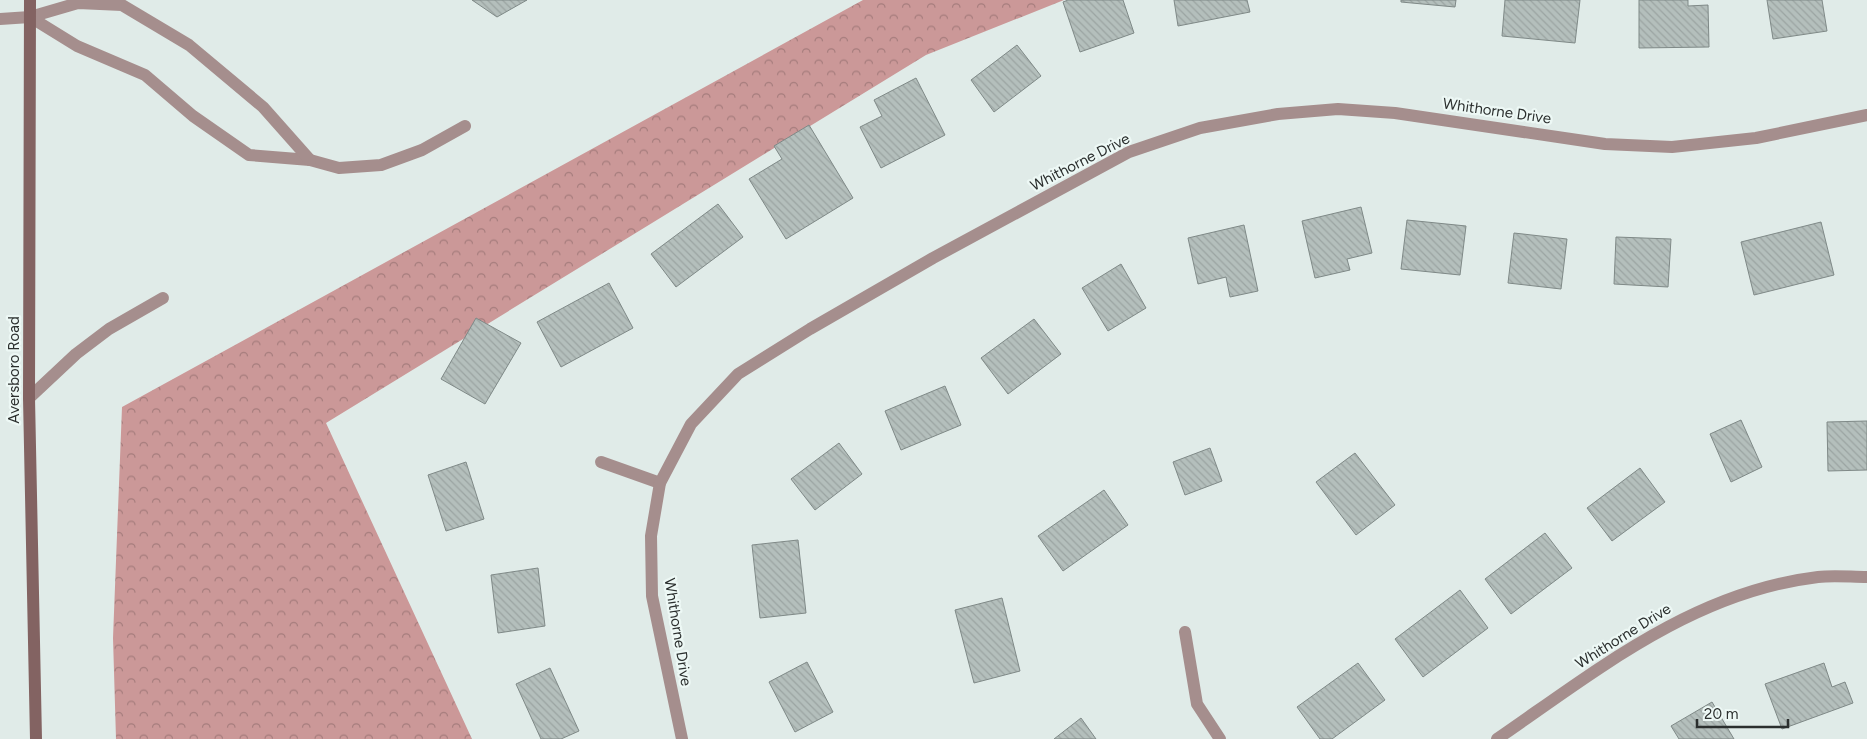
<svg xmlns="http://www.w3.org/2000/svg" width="1867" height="739" viewBox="0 0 1867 739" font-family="Figtree,sans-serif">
<defs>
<pattern id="forest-crowns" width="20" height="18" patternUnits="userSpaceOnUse" patternTransform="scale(1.25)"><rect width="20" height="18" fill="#cb9898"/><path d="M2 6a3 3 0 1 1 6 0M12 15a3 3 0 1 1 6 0" fill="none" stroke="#a57c7c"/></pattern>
<pattern id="building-back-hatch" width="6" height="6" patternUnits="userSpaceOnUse" patternTransform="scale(1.25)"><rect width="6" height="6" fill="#b4bfbc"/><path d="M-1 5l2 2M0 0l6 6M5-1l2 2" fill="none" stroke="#9ba4a2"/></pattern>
</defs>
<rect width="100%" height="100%" fill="#e0ebe8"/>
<path fill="url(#forest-crowns)" d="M863 0H1064L926 55 326 423 472 739H116L113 638 122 407Z"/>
<g fill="url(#building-back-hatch)" stroke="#7f8987">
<path d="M472 0H527L497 17Z"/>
<path d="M1068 0H1123L1134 33 1080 52 1063 2Z"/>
<path d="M1174 0H1247L1250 12 1178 26Z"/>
<path d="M1401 0H1456L1455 7 1401 2Z"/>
<path d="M1505 0H1580L1575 43 1502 36Z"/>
<path d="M1639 0H1688V6L1708 5 1709 47 1639 48Z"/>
<path d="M1767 0H1822L1827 31 1773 39Z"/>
<path d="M1017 45 1041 76 994 112 971 80Z"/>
<path d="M916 78 945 135 881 168 860 127 882 116 874 100Z"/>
<path d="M809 125 853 198 786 239 749 179 782 159 774 146Z"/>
<path d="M718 204 743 237 676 287 651 254Z"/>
<path d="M1361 207 1372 253 1347 259 1350 270 1315 278 1302 221Z"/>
<path d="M1407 220 1466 226 1460 275 1401 269Z"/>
<path d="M1821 222 1834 275 1754 295 1741 242Z"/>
<path d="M1244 225 1258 291 1230 297 1226 277 1198 284 1188 238Z"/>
<path d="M1514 233 1567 239 1561 289 1508 283Z"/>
<path d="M1616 237 1671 239 1668 287 1614 284Z"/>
<path d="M1121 264 1146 308 1108 331 1082 288Z"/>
<path d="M609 283 633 328 561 367 537 322Z"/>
<path d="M476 318 521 343 485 404 441 379Z"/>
<path d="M1034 319 1061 354 1008 394 981 358Z"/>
<path d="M945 386 961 425 901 450 885 411Z"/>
<path d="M1741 420 1762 467 1731 482 1710 434Z"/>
<path d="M1867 421V470L1828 471 1827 422Z"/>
<path d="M839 443 862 474 815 510 791 479Z"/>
<path d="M1210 448 1222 481 1185 495 1173 462Z"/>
<path d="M1355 453 1395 505 1356 535 1316 482Z"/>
<path d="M466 462 484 519 446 531 428 475Z"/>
<path d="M1640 468 1665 502 1612 541 1587 508Z"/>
<path d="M1104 490 1128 525 1063 571 1038 536Z"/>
<path d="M1545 533 1572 568 1511 614 1485 579Z"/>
<path d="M798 540 806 613 760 618 752 545Z"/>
<path d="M538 568 545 626 498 633 491 575Z"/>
<path d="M1460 590 1488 628 1423 677 1395 639Z"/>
<path d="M1002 598 1020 671 974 683 955 610Z"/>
<path d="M807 662 833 712 795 732 769 682Z"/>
<path d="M1358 663 1385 700 1332 739H1320L1297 707Z"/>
<path d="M1824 663 1832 687 1845 682 1853 703 1782 729 1765 684Z"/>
<path d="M550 668 579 731 561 739H541L516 684Z"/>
<path d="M1712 702 1734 739H1679L1671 726Z"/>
<path d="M1081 718 1096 739H1054Z"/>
</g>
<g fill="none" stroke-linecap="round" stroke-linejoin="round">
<g stroke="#a58e8d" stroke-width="12">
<path d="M30 17 77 46 145 75 193 116 249 155 310 160 339 168 381 165 422 150 465 126"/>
<path d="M30 17 78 3 122 5 189 45 263 107 310 160"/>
<path d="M29 398 76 354 109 329 163 298"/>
</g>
<g stroke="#a58e8d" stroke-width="12">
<path d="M0 19 30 17"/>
<path d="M601 462 660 483"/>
<path d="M1185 632 1197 704 1220 739"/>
<path d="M682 739 652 596 651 536 660 483 691 424 738 374 810 329 933 258 1129 152 1200 128 1278 114 1338 109 1395 113 1605 144 1672 147 1756 138 1867 115"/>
<path d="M1497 739C1596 671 1693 592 1818 577 1834 575 1851 577 1867 577"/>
</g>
<path stroke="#836362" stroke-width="12" d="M30 0 29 398 36 739"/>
</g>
<g text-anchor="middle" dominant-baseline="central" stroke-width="4.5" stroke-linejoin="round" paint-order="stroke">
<g font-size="15" fill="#2b2f2e" stroke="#edf8f5">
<text transform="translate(1497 111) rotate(8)">Whithorne Drive</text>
<text transform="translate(1080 162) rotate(-27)">Whithorne Drive</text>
<text transform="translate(14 370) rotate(-90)">Aversboro Road</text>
<text transform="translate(678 632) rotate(81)">Whithorne Drive</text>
<text transform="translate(1623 636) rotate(-32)">Whithorne Drive</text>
</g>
</g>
<path d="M1697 719v8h91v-8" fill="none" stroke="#2b2f2e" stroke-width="2.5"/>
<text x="1704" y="719" font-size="15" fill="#2b2f2e" stroke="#edf8f5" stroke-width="4" paint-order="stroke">20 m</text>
</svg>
